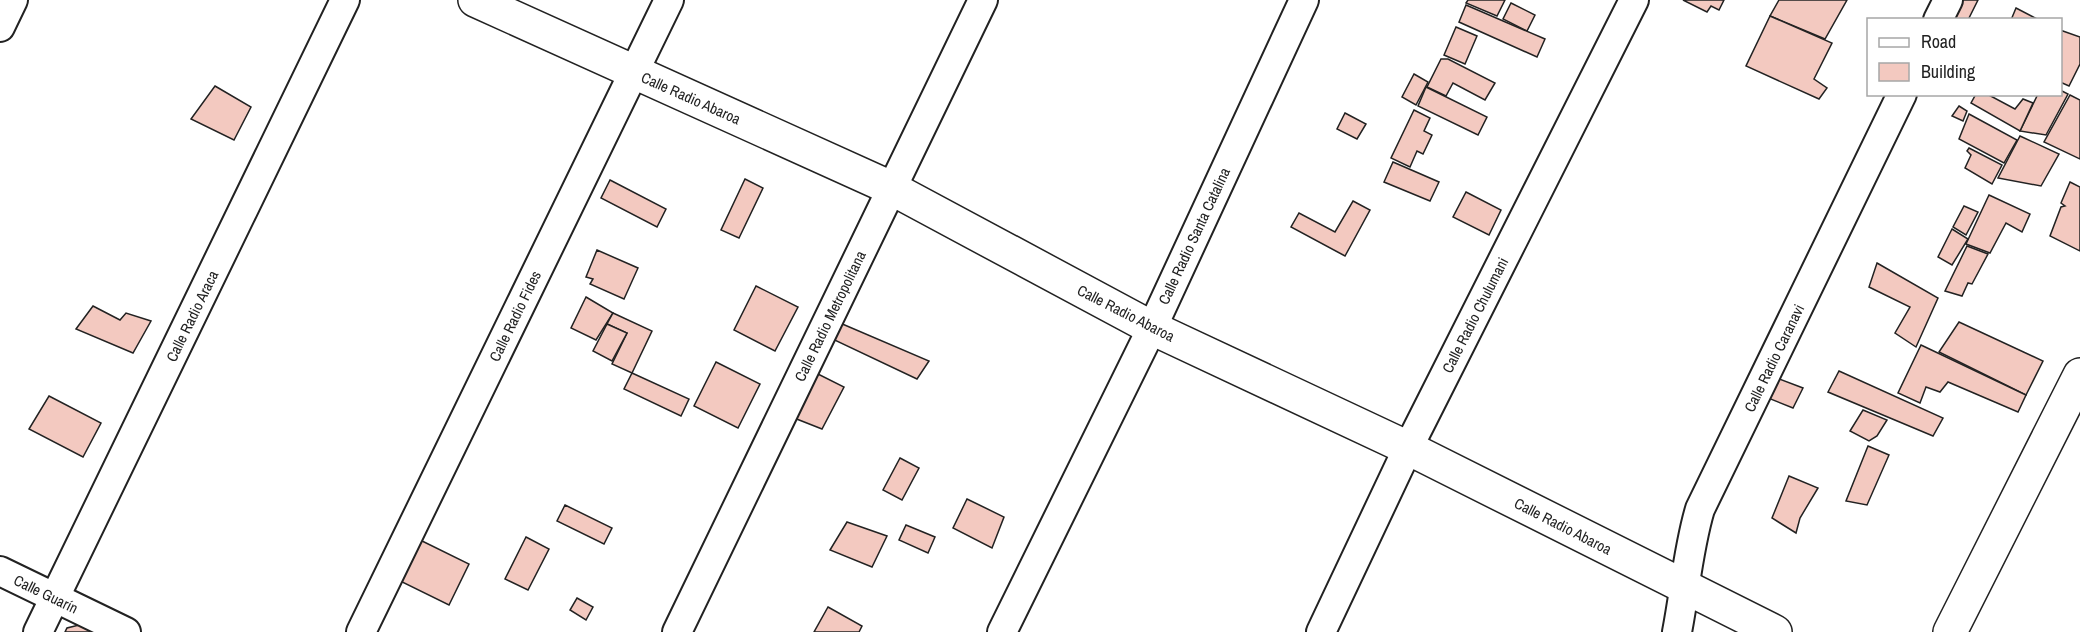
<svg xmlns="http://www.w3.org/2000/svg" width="2080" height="632" viewBox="0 0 2080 632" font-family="'Archivo Narrow',sans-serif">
<rect width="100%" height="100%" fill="#fff"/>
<g fill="#f3c9c0" stroke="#222" stroke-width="1.5">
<path d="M1468 0H1505L1497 16 1466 3Z"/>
<path d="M1683 0H1724L1719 10 1711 6 1707 12Z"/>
<path d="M1779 0H1847L1825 39 1770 16Z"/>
<path d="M1953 0H1978L1968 20H1943Z"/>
<path d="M1511 3 1535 15 1527 31 1503 19Z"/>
<path d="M1466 5 1545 39 1537 57 1459 22Z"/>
<path d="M2016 8 2039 20H2011Z"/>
<path d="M1770 16 1832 43 1814 79 1827 88 1819 99 1746 66Z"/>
<path d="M1456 27 1477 36 1465 64 1444 55Z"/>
<path d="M2060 30 2080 37V64L2069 86 2060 82Z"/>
<path d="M1441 59H1448L1495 83 1485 100 1453 83 1446 96 1427 87Z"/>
<path d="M1414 74 1428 82 1416 105 1402 97Z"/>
<path d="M215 86 251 107 234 140 191 119Z"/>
<path d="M1426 87 1487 117 1478 135 1418 106Z"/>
<path d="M2060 90 2068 94 2046 135 2020 131 2038 94H2060Z"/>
<path d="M1976 94H1987L2015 109 2023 99 2033 103 2020 131 1971 103Z"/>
<path d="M2070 95 2080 100V159L2044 142Z"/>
<path d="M1959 106 1967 111 1963 121 1952 116Z"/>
<path d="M1414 110 1430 118 1424 131 1432 135 1423 154 1417 151 1410 167 1391 158Z"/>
<path d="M1345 113 1366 124 1357 139 1337 129Z"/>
<path d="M1969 114 2017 140 2004 163 1959 139Z"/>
<path d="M2020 136 2059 154 2041 186 1998 178Z"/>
<path d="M1969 148 2002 165 1992 184 1965 168 1971 155 1967 151Z"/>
<path d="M1393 162 1439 182 1430 201 1384 182Z"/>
<path d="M745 179 763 188 739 238 721 230Z"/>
<path d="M610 180 666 209 657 227 601 198Z"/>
<path d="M2070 182 2080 187V251L2050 236 2061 207 2065 206 2061 203Z"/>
<path d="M1466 192 1501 210 1489 235 1453 217Z"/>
<path d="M1989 195 2030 214 2022 232 2006 223 1990 253 1966 244Z"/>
<path d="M1353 201 1370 210 1345 256 1291 227 1299 213 1335 232Z"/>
<path d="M1964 206 1978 212 1966 235 1953 227Z"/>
<path d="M1952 229 1968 239 1952 265 1938 257Z"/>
<path d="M1967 246 1988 254 1972 284 1968 283 1962 296 1945 291Z"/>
<path d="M597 250 638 268 624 299 590 284 593 279 586 277Z"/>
<path d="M1877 263 1938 298 1916 347 1895 333 1910 307 1869 287Z"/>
<path d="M756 286 798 307 775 351 734 330Z"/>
<path d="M586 297 613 313 596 340 571 328Z"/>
<path d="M93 306 120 320 126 313 151 321 133 353 76 329Z"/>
<path d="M613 313 652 331 632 373 612 364 627 333 607 324Z"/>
<path d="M833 320 929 361 917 379 826 336Z"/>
<path d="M1959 322 2043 361 2026 395 1939 352Z"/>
<path d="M607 324 627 333 612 361 593 351Z"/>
<path d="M1921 345 2026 395 2018 412 1948 382 1940 392 1926 387 1920 403 1898 393Z"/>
<path d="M716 362 760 384 738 428 694 406Z"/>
<path d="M806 368 844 387 822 429 784 414Z"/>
<path d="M1839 371 1943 418 1933 436 1828 392Z"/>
<path d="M632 373 689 399 681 416 624 389Z"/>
<path d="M1774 377 1803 388 1793 408 1763 396Z"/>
<path d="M49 396 101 423 83 457 29 429Z"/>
<path d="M1863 410 1887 420 1877 436 1869 441 1850 431Z"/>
<path d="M1868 446 1889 455 1867 505 1846 501Z"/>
<path d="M900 458 919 468 902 500 883 490Z"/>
<path d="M1789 476 1818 488 1800 518 1796 533 1772 518Z"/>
<path d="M967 499 1004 517 992 548 953 528Z"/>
<path d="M565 505 612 528 604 544 557 521Z"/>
<path d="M847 522 887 536 872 567 830 550Z"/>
<path d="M906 525 935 537 928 553 899 540Z"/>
<path d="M526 537 549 549 528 590 505 579Z"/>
<path d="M416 538 469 564 449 605 396 579Z"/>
<path d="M577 598 593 607 586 620 570 610Z"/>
<path d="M828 607 862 626 859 632H814Z"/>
<path d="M79 625 92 632H65L67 628Z"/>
</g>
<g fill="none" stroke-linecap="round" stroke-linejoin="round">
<g stroke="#222" stroke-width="32">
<g id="street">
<path d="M1938 20 1948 0"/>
<path d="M0 27 13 0"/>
<path d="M0 571 126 632"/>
<path d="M38 632 345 0"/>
<path d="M361 632 669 0"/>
<path d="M677 632 983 0"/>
<path d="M1002 632 1152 328 1304 0"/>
<path d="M1321 632 1408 448 1634 0"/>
<path d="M1677 632C1685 591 1688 549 1700 509L1902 94"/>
</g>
</g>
<g stroke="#222" stroke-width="36">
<g id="secondary">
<path d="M475 0 891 188 1152 328 1408 448 1775 632"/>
<path d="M1950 632 2080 375"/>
</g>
</g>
<use href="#street" stroke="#fff" stroke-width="28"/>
<use href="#secondary" stroke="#fff" stroke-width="33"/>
</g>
<g text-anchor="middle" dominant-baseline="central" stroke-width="4.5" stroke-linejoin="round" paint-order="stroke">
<g font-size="15" fill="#222" stroke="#fff">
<text transform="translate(691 98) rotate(24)">Calle Radio Abaroa</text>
<text transform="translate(1194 236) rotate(-65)">Calle Radio Santa Catalina</text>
<text transform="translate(1126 313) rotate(27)">Calle Radio Abaroa</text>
<text transform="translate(1475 315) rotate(-63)">Calle Radio Chulumani</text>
<text transform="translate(192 316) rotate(-64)">Calle Radio Araca</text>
<text transform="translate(515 316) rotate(-64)">Calle Radio Fides</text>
<text transform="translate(830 316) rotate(-64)">Calle Radio Metropolitana</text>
<text transform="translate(1774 358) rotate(-64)">Calle Radio Caranavi</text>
<text transform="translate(1563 526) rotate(27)">Calle Radio Abaroa</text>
<text transform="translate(46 594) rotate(26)">Calle Guarín</text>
</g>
</g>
<rect x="1867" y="18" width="195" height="78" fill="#ffffff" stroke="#a7a7a7" stroke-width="1.5"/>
<rect x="1879" y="38" width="30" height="9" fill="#ffffff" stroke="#a7a7a7" stroke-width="1.5"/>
<text x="1921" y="48" font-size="18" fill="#222222">Road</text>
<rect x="1879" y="63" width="30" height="18" fill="#f3c9c0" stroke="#a7a7a7" stroke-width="1.5"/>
<text x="1921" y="78" font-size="18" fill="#222222">Building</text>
</svg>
